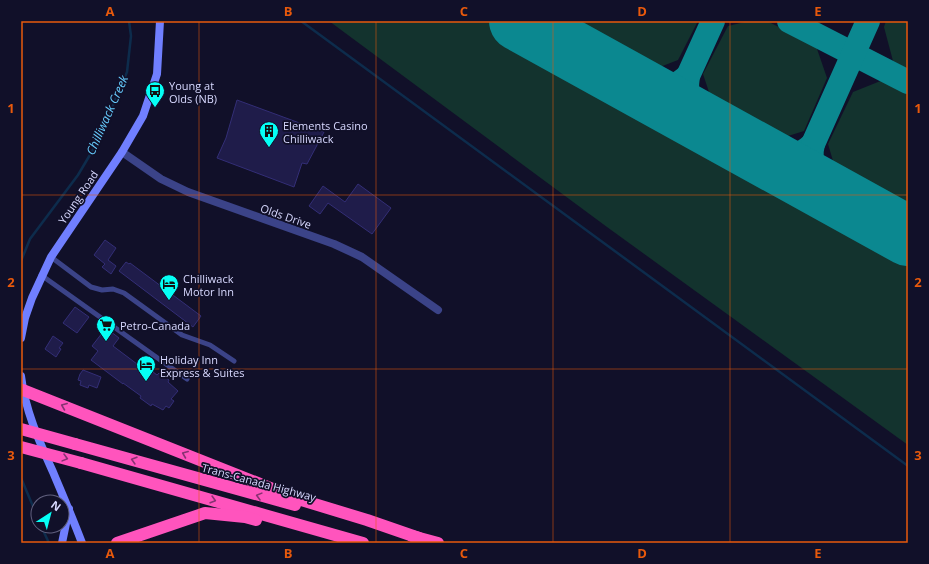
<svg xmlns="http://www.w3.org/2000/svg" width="929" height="564" viewBox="0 0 929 564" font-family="'Open Sans',sans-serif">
<rect width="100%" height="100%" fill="#111029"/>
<g fill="#13332e">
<path d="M329 21H492L908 250V445L607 227Z"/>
<path d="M554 21H698L678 60 647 72Z"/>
<path d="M749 21H767L816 46 827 78 804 131 772 141 715 110 703 74 728 26Z"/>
<path d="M886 21H908V69L893 61 884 27Z"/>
<path d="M883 80 908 92V219L839 181 828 144 853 92Z"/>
</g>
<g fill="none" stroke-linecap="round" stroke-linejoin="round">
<g stroke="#0d2c4c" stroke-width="2.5">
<path d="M301 21 908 466"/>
<path d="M21 261 30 239 78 175 97 143 127 72 131 36 129 21"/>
<path d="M21 478 38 518"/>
<path d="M41 526 49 543"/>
</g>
<g stroke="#0b8890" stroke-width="24">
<path d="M789 21 908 82"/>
<path d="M646 91C663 94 675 87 688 76"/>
<path d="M702 122C688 105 685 98 688 76L713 21"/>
<path d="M763 156C784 159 796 160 813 144"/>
<path d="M829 192C817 178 808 163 813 144L868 21"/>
</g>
<path stroke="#0b8890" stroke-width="60" d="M519 21 908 236"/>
</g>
<g fill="#1f1c4a" stroke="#332e76">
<path d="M237 100 324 132 307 164 302 163 294 187 217 158 226 138Z"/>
<path d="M358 184 391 208 372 234 328 203 320 214 309 206 323 186 345 202Z"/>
<path d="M105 240 116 248 108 260 116 266 111 274 102 267 105 264 94 255Z"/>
<path d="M126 262 129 264 130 263 201 316 193 327 119 271Z"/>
<path d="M75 307 89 317 77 333 63 323Z"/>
<path d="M106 328 119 338 113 346 137 364 138 362 143 366 144 365 157 375 159 373 169 380 168 382 178 391 171 399 174 401 169 408 166 406 163 410 152 404 151 406 140 398 141 396 123 383V384L91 360 98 351 92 346Z"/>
<path d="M53 336 63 343 59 348 61 349 56 357 45 349Z"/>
<path d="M83 370 101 377 97 388 89 385 88 388 80 385 81 381 78 380 80 374Z"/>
</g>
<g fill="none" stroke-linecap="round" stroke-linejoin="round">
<g stroke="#3b4388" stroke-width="5">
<path d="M51 257 91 287 102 290 113 289 124 293 182 335 210 345 234 361"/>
<path d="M41 275 187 379"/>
</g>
<path stroke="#3b4388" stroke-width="8" d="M122 152 161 179 188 192 334 244 362 257 438 310"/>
<g stroke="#707fff" stroke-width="8">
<path d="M21 338 25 318 32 298 51 257 122 152 143 116 157 74 160 21"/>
<path d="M21 376C25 410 39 441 53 472 63 496 73 519 82 543"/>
<path d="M62 543 69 509"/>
</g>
<g stroke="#ff54bd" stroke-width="12">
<path d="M23 390 298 499 367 520 419 538"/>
<path d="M75 444 295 505"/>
<path d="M81 463 363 543"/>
<path d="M412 536 438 543"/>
<path d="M117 543 205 513 245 517 256 520"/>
</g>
<g stroke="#ff54bd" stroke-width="12">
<path d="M21 429 75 444"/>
<path d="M21 447 81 463"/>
</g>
</g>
<defs><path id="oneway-chevron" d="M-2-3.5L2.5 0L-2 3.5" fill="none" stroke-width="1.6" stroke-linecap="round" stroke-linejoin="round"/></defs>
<g stroke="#883273">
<use href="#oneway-chevron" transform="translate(64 406) rotate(-158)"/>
<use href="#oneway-chevron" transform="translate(185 454) rotate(-158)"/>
<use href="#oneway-chevron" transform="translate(65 458) rotate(15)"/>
<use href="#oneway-chevron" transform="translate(134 460) rotate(-164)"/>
<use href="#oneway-chevron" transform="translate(259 496) rotate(-165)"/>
<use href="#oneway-chevron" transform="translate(213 500) rotate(16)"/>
</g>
<path fill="none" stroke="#e8590c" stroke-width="1" stroke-opacity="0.55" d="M199 21V543M376 21V543M553 21V543M730 21V543M21 195H908M21 369H908"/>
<defs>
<g id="bus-pin" transform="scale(1)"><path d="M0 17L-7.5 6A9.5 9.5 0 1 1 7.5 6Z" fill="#05fff6" stroke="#111029"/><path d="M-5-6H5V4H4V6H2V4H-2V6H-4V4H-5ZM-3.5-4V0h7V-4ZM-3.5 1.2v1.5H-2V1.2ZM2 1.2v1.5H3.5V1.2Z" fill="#111"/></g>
<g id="building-pin" transform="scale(1)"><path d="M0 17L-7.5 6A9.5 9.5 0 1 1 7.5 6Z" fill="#05fff6" stroke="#111029"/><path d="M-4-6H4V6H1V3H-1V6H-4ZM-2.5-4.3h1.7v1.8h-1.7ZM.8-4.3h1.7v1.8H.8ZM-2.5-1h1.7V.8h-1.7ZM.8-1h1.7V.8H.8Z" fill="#111"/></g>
<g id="hotel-pin" transform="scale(1)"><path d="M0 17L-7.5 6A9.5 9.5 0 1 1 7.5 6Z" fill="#05fff6" stroke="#111029"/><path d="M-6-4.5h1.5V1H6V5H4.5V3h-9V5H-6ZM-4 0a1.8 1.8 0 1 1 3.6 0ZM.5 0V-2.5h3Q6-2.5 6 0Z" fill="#111"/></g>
<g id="supermarket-pin" transform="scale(1)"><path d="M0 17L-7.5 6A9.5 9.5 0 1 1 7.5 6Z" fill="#05fff6" stroke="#111029"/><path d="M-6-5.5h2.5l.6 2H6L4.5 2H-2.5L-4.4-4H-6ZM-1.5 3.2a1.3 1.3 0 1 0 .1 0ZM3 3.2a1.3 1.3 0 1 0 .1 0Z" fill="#111"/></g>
</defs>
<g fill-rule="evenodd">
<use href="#bus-pin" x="155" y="91"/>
<use href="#building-pin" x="269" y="131"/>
<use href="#hotel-pin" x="169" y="284"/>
<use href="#supermarket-pin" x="106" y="325"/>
<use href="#hotel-pin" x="146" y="365"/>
</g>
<g text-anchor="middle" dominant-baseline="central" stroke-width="3.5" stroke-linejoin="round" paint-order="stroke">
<g font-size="11" fill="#d8d9ff" stroke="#111029" text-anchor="start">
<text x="169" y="85">Young at<tspan x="169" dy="13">Olds (NB)</tspan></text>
<text x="283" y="125">Elements Casino<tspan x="283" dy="13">Chilliwack</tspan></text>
<text x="183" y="278">Chilliwack<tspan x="183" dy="13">Motor Inn</tspan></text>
<text x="120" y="325">Petro-Canada</text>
<text x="160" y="359">Holiday Inn<tspan x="160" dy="13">Express &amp; Suites</tspan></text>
</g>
<g font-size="11" fill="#d8d9ff" stroke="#111029">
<text transform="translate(78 197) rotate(-56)">Young Road</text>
<text transform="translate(286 216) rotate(19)">Olds Drive</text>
<text transform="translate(259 482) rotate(15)">Trans-Canada Highway</text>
</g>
<g font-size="12" font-style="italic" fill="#67cdff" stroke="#111029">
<text transform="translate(107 115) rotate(-66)">Chilliwack Creek</text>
</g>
</g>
<rect width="929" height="564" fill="none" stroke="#111029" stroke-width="44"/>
<g transform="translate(50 514) rotate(36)"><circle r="19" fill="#111029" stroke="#61607f"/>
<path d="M0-3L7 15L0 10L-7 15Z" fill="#05fff6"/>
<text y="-6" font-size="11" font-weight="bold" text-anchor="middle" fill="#d8d9ff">N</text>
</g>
<rect x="22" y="22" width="885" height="520" fill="none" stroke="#e8590c" stroke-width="1.5"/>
<g font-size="13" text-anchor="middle" font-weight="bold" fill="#e8590c">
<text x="110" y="16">A</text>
<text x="288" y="16">B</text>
<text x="464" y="16">C</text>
<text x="642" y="16">D</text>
<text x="818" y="16">E</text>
<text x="11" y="113">1</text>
<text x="918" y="113">1</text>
<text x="11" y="287">2</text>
<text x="918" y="287">2</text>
<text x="11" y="460">3</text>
<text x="918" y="460">3</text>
<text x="110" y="558">A</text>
<text x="288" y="558">B</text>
<text x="464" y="558">C</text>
<text x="642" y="558">D</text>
<text x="818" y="558">E</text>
</g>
</svg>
